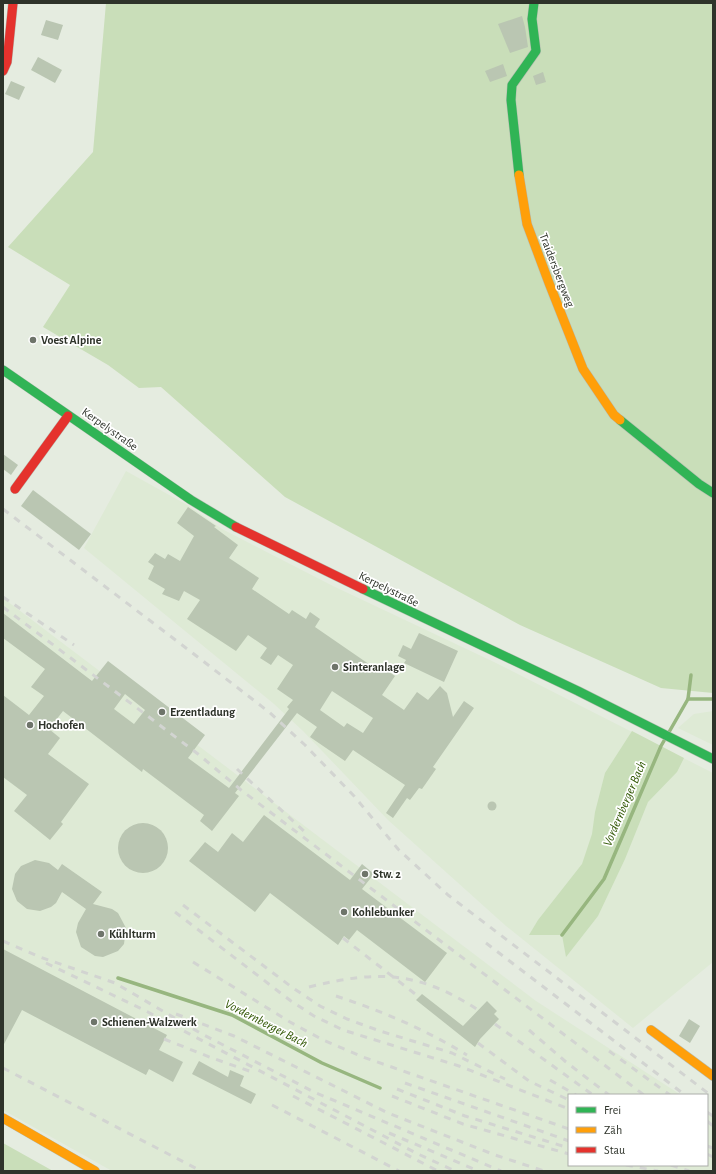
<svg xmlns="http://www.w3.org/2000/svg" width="716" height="1174" viewBox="0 0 716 1174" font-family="'Alegreya Sans',sans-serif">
<rect width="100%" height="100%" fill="#e5ece0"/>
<g fill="#deead5">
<path d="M126 471 189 506 222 529 333 586 494 662 713 773V962L633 1028 506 926 388 820 303 731 274 704 84 548Z"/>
<path d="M3 598 536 1001 681 1095H569V1165H707V1112L713 1116V1171H112L3 1110Z"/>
<path d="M713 711V745L678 728 694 714Z"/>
</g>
<g fill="#c9deb9">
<path d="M106 3H713V693L661 688 520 625 285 497 161 387 139 388 108 365 43 327 70 285 8 247 93 152Z"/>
<path d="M632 731 684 758 677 772 648 802 625 859 598 916 566 957 562 935H529L538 920 582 864 592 834 595 812 605 773Z"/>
<path d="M3 1143 53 1171H3Z"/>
</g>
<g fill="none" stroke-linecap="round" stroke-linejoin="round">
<g stroke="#97b67f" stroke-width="3.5">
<path d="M688 699 691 675"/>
<path d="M562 935 604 879 661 746 688 699H713"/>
<path d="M118 978 232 1015 322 1063 380 1088"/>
</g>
</g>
<g fill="#bac6b2" fill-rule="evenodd">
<path d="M522 16 525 27 528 47 510 53 498 24Z"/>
<path d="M46 20 63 25 58 40 41 35Z"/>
<path d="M38 57 62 70 55 83 31 70Z"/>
<path d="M503 64 507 76 490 82 485 71Z"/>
<path d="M543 72 546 82 536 85 533 76Z"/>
<path d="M11 81 25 87 19 100 5 94Z"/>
<path d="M3 454 18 465 11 475 3 469Z"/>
<path d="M33 490 91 534 79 550 21 506Z"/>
<path d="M188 507 216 526 214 527 238 545 229 558 259 578 252 589 289 614 292 610 306 619 310 612 320 619 315 627 376 669 379 665 395 676 382 695 404 710 417 692 428 700 440 686 447 693 453 717 464 701 474 708 433 767 436 769 422 789 419 788 410 800 407 798 393 818 386 813 405 785 353 750 345 761 310 737 317 727 297 713 235 793 239 796 212 831 200 821 204 815 143 769 142 772 63 711 49 729 60 738 48 754 89 784 61 822 63 824 50 840 14 811 27 795 3 777V695L29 715 44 696 31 687 45 669 3 638V613L92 681 108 661 205 735 188 758 229 788 289 709 287 707 293 700 277 689 293 665 278 655 271 665 260 658 267 648 248 635 236 651 187 619 200 600 184 591 179 601 162 594 165 589 148 579 154 566 148 562 155 553 165 559 168 554 180 561 194 536 177 523ZM332 691 373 718 363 733 347 723 344 727 320 710ZM125 694 145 710 134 724 114 709Z"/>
<path d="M419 633 458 651 444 682 404 663 406 660 398 656 403 645 411 649Z"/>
<circle cx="492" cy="806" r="4.5"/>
<path d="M264 815 350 880 362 864 374 874 362 889 447 953 425 982 357 930 349 940 344 936 338 945 270 893 255 912 189 861 205 842 218 852 232 833 243 842Z"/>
<circle cx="143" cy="848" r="25"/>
<path d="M35 860 49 863 58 870 62 864 102 892 93 904 112 909 118 913 126 928 124 944 118 951 103 957 95 956 81 947 76 932 78 923 86 909 62 892 56 903 51 907 40 911 27 909 17 901 12 889 15 874 21 866Z"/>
<path d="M3 949 167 1035 159 1050 183 1062 173 1082 149 1069 146 1075 22 1010 3 1046Z"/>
<path d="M422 994 463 1026 487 1001 497 1011 494 1014 499 1019 480 1039 475 1047 416 1000Z"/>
<path d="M689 1019 700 1026 690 1043 679 1036Z"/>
<path d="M199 1061 228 1077 230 1070 244 1076 240 1086 256 1094 251 1104 192 1074Z"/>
</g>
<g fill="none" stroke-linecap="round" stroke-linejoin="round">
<g stroke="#b5bbb1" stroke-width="10">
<g id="fast">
<path d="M519 175 511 100 512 85 536 51 532 19 534 3"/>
<path d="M3 370 191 500 236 527"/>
<path d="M620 420 699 484 713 493"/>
<path d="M363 589 578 691 713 759"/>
</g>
</g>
<g stroke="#b5bbb1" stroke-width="10">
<g id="slow">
<path d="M519 175 527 224 549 283 583 369 614 415 620 420"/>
<path d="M651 1030 713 1076"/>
<path d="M3 1118 95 1171"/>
</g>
</g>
<g stroke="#b5bbb1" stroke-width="10">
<g id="jam">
<path d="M3 71 7 62 13 3"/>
<path d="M15 489 68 416"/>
<path d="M236 527 363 589"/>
</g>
</g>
<use href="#fast" stroke="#30b455" stroke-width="9"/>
<use href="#slow" stroke="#ff9f0a" stroke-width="9"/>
<use href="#jam" stroke="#e5322d" stroke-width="9"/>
<g stroke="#d2d4d1" stroke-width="3" stroke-dasharray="7 7" stroke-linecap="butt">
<path d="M3 509 190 651 269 712 305 745 354 796 398 849 448 895 713 1097"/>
<path d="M3 597 74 645"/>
<path d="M3 607 198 754 241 790 644 1095"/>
<path d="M237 769 306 833"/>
<path d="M183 905 293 988 320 1006 347 1019 380 1031 452 1053 505 1079"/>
<path d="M175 912 291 1001 314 1016 343 1030 459 1066 569 1109"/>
<path d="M343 938 419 997"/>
<path d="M3 941 40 957 115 983 202 1034 314 1092 501 1171"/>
<path d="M486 943 685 1095"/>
<path d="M193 962 290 1022 323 1040 363 1057 569 1129"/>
<path d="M46 963 144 1010 418 1154 455 1171"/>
<path d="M309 987C377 970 419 971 478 1010"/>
<path d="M336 996C382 1011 426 1030 467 1055"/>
<path d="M176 1014 234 1036 388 1113 495 1155 544 1171"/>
<path d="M495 1024 593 1095"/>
<path d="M529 1030 566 1062 609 1095"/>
<path d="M164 1039 212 1058 252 1072"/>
<path d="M478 1043 529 1081 569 1100"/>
<path d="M609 1051 670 1095"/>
<path d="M3 1068 201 1171"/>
<path d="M550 1080 576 1095"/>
<path d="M405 1083 569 1141"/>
<path d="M397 1089 465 1116 569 1148"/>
<path d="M293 1096 438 1171"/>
<path d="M392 1096 463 1124 569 1154"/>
<path d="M272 1105 399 1171"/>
<path d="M707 1112 713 1116"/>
<path d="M707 1121 713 1126"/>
<path d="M389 1133 478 1171"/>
<path d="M707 1146 713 1148"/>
<path d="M707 1154 713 1157"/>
<path d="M626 1165 658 1171"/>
<path d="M671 1165 689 1171"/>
</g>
</g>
<g fill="#6e746a" stroke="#fff" stroke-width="1.5">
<circle cx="33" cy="340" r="4"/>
<circle cx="335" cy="667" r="4"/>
<circle cx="162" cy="712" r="4"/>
<circle cx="30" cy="725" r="4"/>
<circle cx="365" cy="874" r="4"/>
<circle cx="344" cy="912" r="4"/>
<circle cx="101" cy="934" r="4"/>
<circle cx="94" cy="1022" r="4"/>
</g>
<g text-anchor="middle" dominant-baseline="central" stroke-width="3.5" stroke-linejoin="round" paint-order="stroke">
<g font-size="12" fill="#2e332a" stroke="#fff">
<text transform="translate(557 270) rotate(69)">Traidersbergweg</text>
<text transform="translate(110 429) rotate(35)">Kerpelystraße</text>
<text transform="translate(389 589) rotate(26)">Kerpelystraße</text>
</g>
<g font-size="12" font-weight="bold" fill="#2e332a" stroke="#fff" text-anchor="start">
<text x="41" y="340">Voest Alpine</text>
<text x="343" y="667">Sinteranlage</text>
<text x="170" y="712">Erzentladung</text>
<text x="38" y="725">Hochofen</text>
<text x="373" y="874">Stw. 2</text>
<text x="352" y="912">Kohlebunker</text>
<text x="109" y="934">Kühlturm</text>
<text x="102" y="1022">Schienen-Walzwerk</text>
</g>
<g font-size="13" font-style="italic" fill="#335906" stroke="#fff">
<text transform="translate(625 804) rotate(-67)">Vordernberger Bach</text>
<text transform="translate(266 1024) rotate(27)">Vordernberger Bach</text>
</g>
</g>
<rect width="716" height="1174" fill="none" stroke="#2e332a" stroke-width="8"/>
<rect x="568" y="1094" width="140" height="72" fill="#ffffff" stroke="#abadaa"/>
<rect x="576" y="1107" width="20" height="6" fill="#30b455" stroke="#abadaa"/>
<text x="604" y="1114" font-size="12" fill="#2e332a">Frei</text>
<rect x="576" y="1127" width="20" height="6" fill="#ff9f0a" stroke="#abadaa"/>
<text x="604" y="1134" font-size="12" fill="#2e332a">Zäh</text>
<rect x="576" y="1147" width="20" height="6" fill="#e5322d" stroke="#abadaa"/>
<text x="604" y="1154" font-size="12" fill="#2e332a">Stau</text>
</svg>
